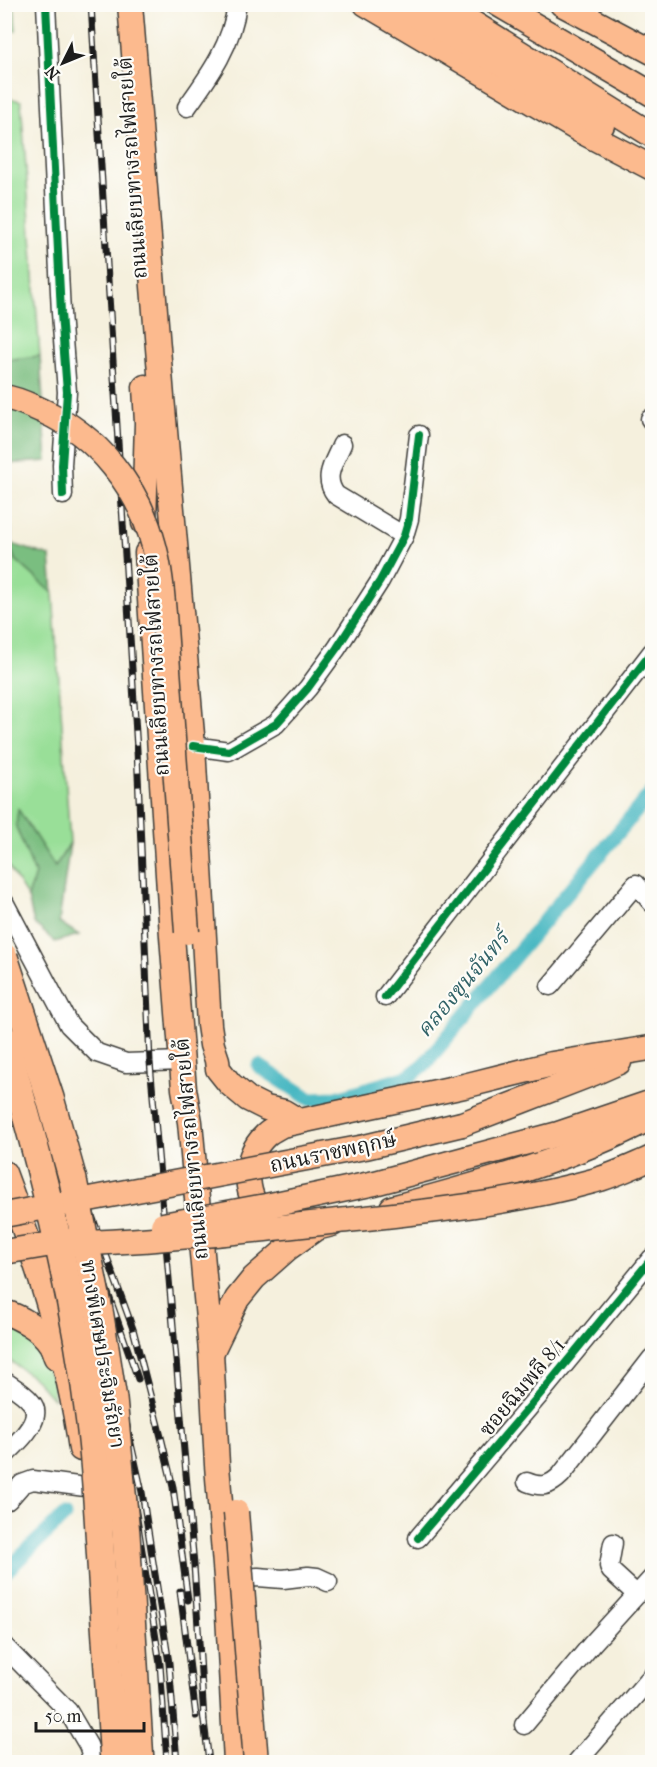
<svg xmlns="http://www.w3.org/2000/svg" width="657" height="1767" viewBox="0 0 657 1767" font-family="'IM FELL French Canon','Noto Serif Thai',serif">
<rect width="100%" height="100%" fill="#fdfcf7"/>
<filter id="ink" filterUnits="userSpaceOnUse"><feTurbulence type="fractalNoise" baseFrequency=".0167" numOctaves="2"/><feDisplacementMap in="SourceGraphic" scale="12" xChannelSelector="R" yChannelSelector="G"/><feConvolveMatrix kernelMatrix="1 2 1 2 8 2 1 2 1" color-interpolation-filters="sRGB"/></filter>
<filter id="wash" filterUnits="userSpaceOnUse"><feTurbulence type="fractalNoise" baseFrequency=".008" numOctaves="4" result="noise"/><feDisplacementMap in="SourceGraphic" scale="24" xChannelSelector="R" yChannelSelector="G"/><feGaussianBlur stdDeviation="1.35" result="paint"/><feColorMatrix in="noise" values="0 0 0 0 0 0 0 0 0 0 0 0 0 0 0 0 0 1.4 0 .05"/><feComposite in="paint" operator="in"/></filter>
<g filter="url(#wash)">
<rect width="100%" height="100%" fill="#f5f0dd"/>
<g fill="#99df98" stroke="#5a7e5a" stroke-width="1.5">
<path d="M5 4 14 5 16 31 5 29Z"/>
<path d="M5 97 21 101 40 356 5 360Z"/>
<path d="M4 537 15 559 53 593 70 843 55 867 18 810 16 827 35 874 28 898 5 861Z"/>
<path d="M4 1326 14 1327 31 1340 54 1383 53 1399 35 1379 5 1357Z"/>
</g>
<g fill="#7abe80" stroke="#4b6d4e" stroke-width="1.5">
<path d="M40 356 47 461 5 464 12 544 50 556 53 593 15 559 5 537V360Z"/>
<path d="M18 809 55 867 70 843 59 922 79 935 55 942 34 923 28 898 35 874 16 827Z"/>
</g>
<g fill="none" stroke-linecap="round" stroke-linejoin="round">
<g stroke="#49b8c2" stroke-width="15">
<path d="M259 1066 310 1099 337 1098 408 1077 424 1065 652 792"/>
<path d="M4 1573 64 1516"/>
</g>
</g>
</g>
<g filter="url(#ink)">
<g fill="none" stroke-linecap="round" stroke-linejoin="round">
<g stroke="#3d3c39" stroke-width="21">
<g id="minor">
<path d="M46 4 61 313 67 392 62 465 63 495"/>
<path d="M592 5V4"/>
<path d="M187 107C210 75 232 45 237 4"/>
<path d="M650 419 652 421"/>
<path d="M342 444C334 463 322 477 336 495L404 536"/>
<path d="M193 746 229 751 276 724 308 688 337 648 380 581 404 536 409 519 419 435"/>
<path d="M4 902 69 1025 97 1053 126 1063 182 1061"/>
<path d="M550 986 636 884 652 903"/>
<path d="M385 997 652 652"/>
<path d="M4 1381C13 1387 24 1393 31 1402 46 1419 16 1444 4 1456"/>
<path d="M527 1482C542 1488 550 1486 561 1475L652 1358"/>
<path d="M8 1500 22 1484 33 1480 85 1487"/>
<path d="M418 1538 541 1393 652 1258"/>
<path d="M613 1543 609 1566 611 1571 636 1594"/>
<path d="M230 1579 258 1577 283 1579 308 1576 317 1577 328 1582"/>
<path d="M4 1646 68 1711 88 1745 94 1762"/>
<path d="M524 1725 592 1644 652 1578"/>
<path d="M577 1762 652 1676"/>
</g>
</g>
<g stroke="#3d3c39" stroke-width="27">
<g id="major">
<path d="M130 4 162 397 193 746 209 1025 212 1045 217 1060 218 1069 230 1084 248 1099 266 1108 284 1112 299 1121"/>
<path d="M366 4 579 130 652 168"/>
<path d="M442 4 652 135"/>
<path d="M498 4 652 94"/>
<path d="M562 4 652 52"/>
<path d="M412 13 528 79 602 125"/>
<path d="M144 523 147 423 145 387"/>
<path d="M147 553 172 936 184 1089 190 1122 211 1352 217 1465 226 1578 236 1762"/>
<path d="M462 1124 594 1073 619 1062"/>
<path d="M468 1158 558 1134 652 1102"/>
<path d="M4 1173C37 1262 68 1355 81 1449"/>
<path d="M392 1208C481 1184 571 1160 652 1117"/>
<path d="M271 1222C243 1201 240 1159 266 1135 270 1131 277 1128 282 1125L464 1086 552 1064 650 1048"/>
<path d="M4 1312C20 1317 41 1329 50 1343 53 1347 54 1352 56 1357"/>
<path d="M212 1351 237 1299 254 1278 288 1248 316 1228 332 1224"/>
</g>
</g>
<use href="#minor" stroke="#fff" stroke-width="18"/>
<use href="#major" stroke="#fcba8e" stroke-width="24"/>
<g stroke="#1c1c1c" stroke-width="7">
<g id="rail">
<path d="M91 4 137 750 150 1062 194 1565 204 1719"/>
<path d="M4 990 29 1046 78 1177 133 1329 161 1437 173 1487 188 1600"/>
<path d="M4 1016 44 1110 138 1379"/>
<path d="M4 1047 65 1205 110 1351 142 1492 169 1663 177 1762"/>
<path d="M4 1074 56 1208 101 1354 133 1494 160 1664 167 1762"/>
<path d="M180 1591 196 1716"/>
<path d="M203 1713 209 1762"/>
</g>
</g>
<use href="#rail" stroke="#fdfcf7" stroke-width="4.5" stroke-dasharray="14" stroke-linecap="butt"/>
<g stroke="#3d3c39" stroke-width="27" stroke-linecap="butt">
<g id="major-bridge">
<path d="M4 397C18 399 31 406 43 411 98 436 139 488 154 546 160 568 162 591 164 614L187 932"/>
<path d="M4 1215 365 1147 462 1124"/>
<path d="M163 1225 266 1206 375 1183 468 1158"/>
<path d="M66 1244C157 1241 247 1231 338 1221 423 1212 510 1204 593 1181 613 1176 633 1166 652 1158"/>
<path d="M4 1252 76 1240"/>
<path d="M236 1512 256 1762"/>
</g>
</g>
<g stroke="#3d3c39" stroke-width="30" stroke-linecap="butt">
<g id="highway-bridge">
<path d="M4 957 50 1098 73 1180 100 1316 113 1399 126 1534 140 1762"/>
<path d="M4 1039C42 1165 74 1293 90 1423 96 1470 98 1517 101 1563 105 1630 110 1696 114 1762"/>
</g>
</g>
<use href="#major-bridge" stroke="#fcba8e" stroke-width="24"/>
<use href="#highway-bridge" stroke="#fcba8e" stroke-width="27"/>
<g stroke="#fdfcf7" stroke-width="11">
<g id="cycleway">
<path d="M46 4 61 313 67 392 62 465 63 495"/>
<path d="M193 746 229 751 276 724 308 688 337 648 380 581 404 536 409 519 419 435"/>
<path d="M385 997 652 652"/>
<path d="M418 1538 541 1393 652 1258"/>
</g>
</g>
<use href="#cycleway" stroke="#00873e" stroke-width="8"/>
</g>
</g>
<g text-anchor="middle" dominant-baseline="central" stroke-width="4.5" stroke-linejoin="round" paint-order="stroke">
<g font-size="21" fill="#1c1c1c" stroke="#fdfcf7">
<text transform="translate(132 168) rotate(-94)">ถนนเลียบทางรถไฟสายใต้</text>
<text transform="translate(156 665) rotate(-93)">ถนนเลียบทางรถไฟสายใต้</text>
<text transform="translate(191 1149) rotate(-95)">ถนนเลียบทางรถไฟสายใต้</text>
<text transform="translate(333 1152) rotate(-12)">ถนนราชพฤกษ์</text>
<text transform="translate(103 1354) rotate(81)">ทางพิเศษประจิมรัถยา</text>
<text transform="translate(522 1387) rotate(-50)">ซอยฉิมพลี 8/1</text>
</g>
<g font-size="22" font-style="italic" fill="#306267" stroke="#fdfcf7">
<text transform="translate(463 984) rotate(-50)">คลองขุนจันทร์</text>
</g>
</g>
<rect width="657" height="1767" fill="none" stroke="#fdfcf7" stroke-width="24"/>
<g transform="translate(63 63) rotate(227)" stroke="#fdfcf7" stroke-width="4.5" paint-order="stroke">
<path d="M0-4.5L10 22L0 15L-10 22Z" fill="#1c1c1c"/>
<text y="-9" font-size="16" font-weight="bold" text-anchor="middle" fill="#1c1c1c">N</text>
</g>
<path d="M36 1722v9h108v-9" fill="none" stroke="#1c1c1c" stroke-width="3"/>
<text x="45" y="1722" font-size="18" fill="#1c1c1c" stroke="#fdfcf7" stroke-width="4.5" paint-order="stroke">50 m</text>
</svg>
